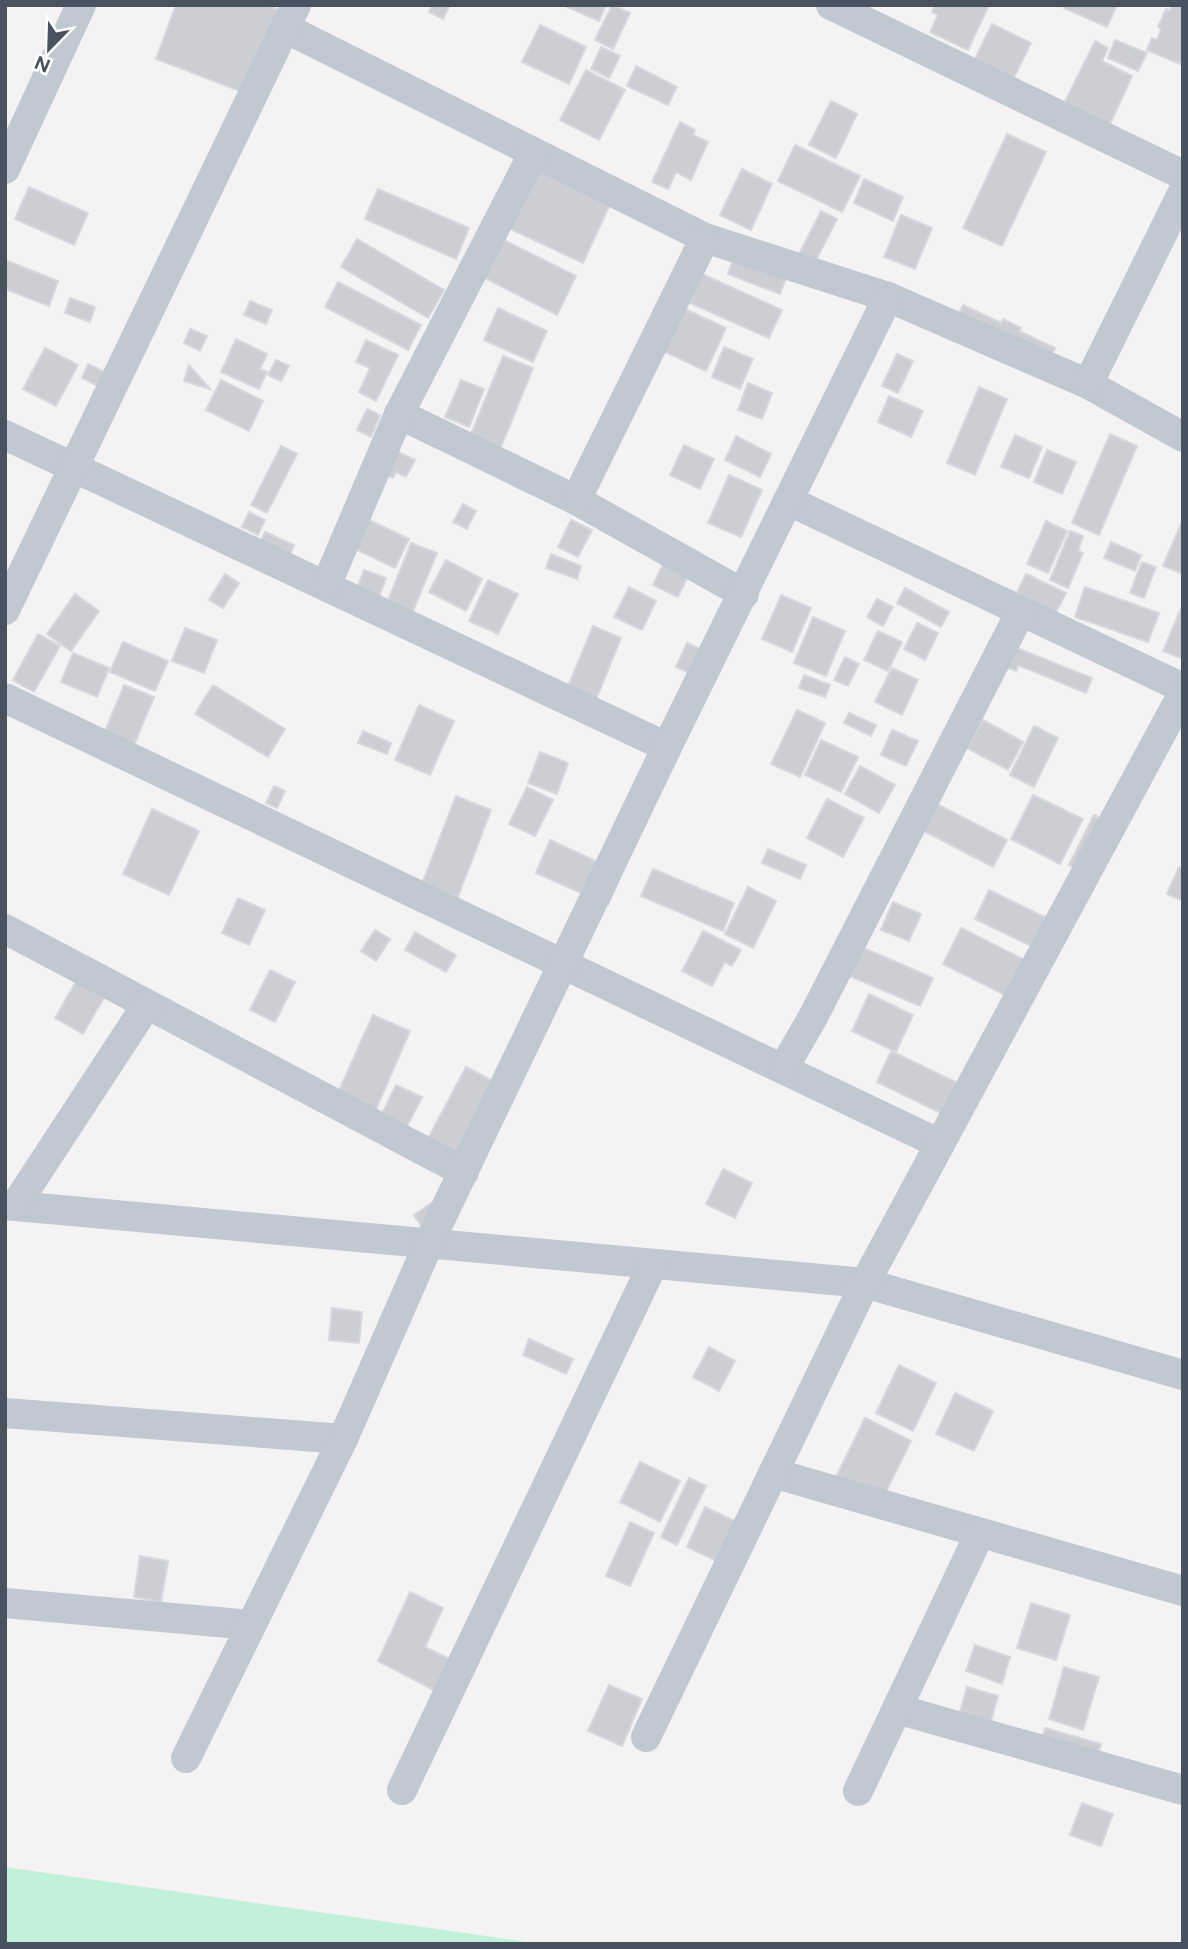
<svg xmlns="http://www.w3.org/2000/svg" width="1188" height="1949" viewBox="0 0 1188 1949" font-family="Figtree,sans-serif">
<rect width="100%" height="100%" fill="#f4f2f2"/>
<path fill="#c1f1d8" d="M5 1867 541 1944H5Z"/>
<g fill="#ccced4" stroke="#d6d8dd" stroke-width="2">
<path d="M176 5H266L294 15 258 98 156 59Z"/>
<path d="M432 5H450L443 19 429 12Z"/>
<path d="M563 5H606L599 21Z"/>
<path d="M612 5 630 13 613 49 595 40Z"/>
<path d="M935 5H989L968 50 930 32 938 15 932 12Z"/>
<path d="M1065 5H1117L1107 27 1064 8Z"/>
<path d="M1172 5H1183V58L1180 64 1147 50 1152 38 1157 40 1161 29 1158 27 1166 9 1170 11Z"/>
<path d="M992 24 1031 43 1006 94 967 75Z"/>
<path d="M540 25 586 47 569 84 522 62Z"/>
<path d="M1115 40 1147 53 1138 71 1108 58Z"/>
<path d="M1095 41 1108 48 1102 61 1132 76 1106 133 1061 110Z"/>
<path d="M601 47 620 56 609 78 591 69Z"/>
<path d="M636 66 677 87 668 105 627 86Z"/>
<path d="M586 70 625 90 599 140 560 120Z"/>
<path d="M831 101 857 114 836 158 809 145Z"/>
<path d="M680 122 695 130 693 135 708 142 691 180 676 172 668 189 652 182Z"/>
<path d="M1007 134 1046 152 1002 246 963 228Z"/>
<path d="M795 145 860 176 842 212 778 181Z"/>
<path d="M538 163 613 198 583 263 508 228Z"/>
<path d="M742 169 772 184 751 230 720 215Z"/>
<path d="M864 179 903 197 893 221 854 203Z"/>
<path d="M29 187 88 213 74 245 15 219Z"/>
<path d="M378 189 469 228 456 259 365 219Z"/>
<path d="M821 211 837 219 813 266 797 258Z"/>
<path d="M901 215 932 228 915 269 884 257Z"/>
<path d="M500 238 576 276 557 315 481 276Z"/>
<path d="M357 239 444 290 428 318 341 267Z"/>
<path d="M735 254 788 273 780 294 728 274Z"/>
<path d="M5 260 58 281 49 306 5 289Z"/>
<path d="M702 274 782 310 769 338 690 303Z"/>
<path d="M338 282 421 325 408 350 325 307Z"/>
<path d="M70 298 95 307 90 322 65 313Z"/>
<path d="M250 301 272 310 266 324 244 315Z"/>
<path d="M963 305 1001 323 1003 319 1021 328 1019 331 1055 348 1046 366 955 323Z"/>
<path d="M498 308 547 331 533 362 484 340Z"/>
<path d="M683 308 726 328 706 371 663 351Z"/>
<path d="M190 329 207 336 200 351 184 343Z"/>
<path d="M236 339 267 354 260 369 267 372 259 389 221 372Z"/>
<path d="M366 340 398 355 376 401 359 392 370 368 356 362Z"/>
<path d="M724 347 753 359 740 389 712 377Z"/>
<path d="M45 348 78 365 56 406 23 389Z"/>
<path d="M897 354 913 361 898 393 882 386Z"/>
<path d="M503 356 533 368 499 452 469 439Z"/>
<path d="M276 360 289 366 281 381 268 375Z"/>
<path d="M88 364 117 378 110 392 82 378Z"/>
<path d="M189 365 210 389 184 381Z"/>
<path d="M221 380 263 401 249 431 206 410Z"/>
<path d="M461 380 484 389 469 427 445 417Z"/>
<path d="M748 383 772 393 762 419 738 410Z"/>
<path d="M979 387 1007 399 975 475 947 463Z"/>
<path d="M889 396 923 411 911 437 878 422Z"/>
<path d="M367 409 380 415 371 437 357 430Z"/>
<path d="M1110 434 1137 446 1099 535 1072 523Z"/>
<path d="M1015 435 1042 447 1029 478 1001 467Z"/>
<path d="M736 436 771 454 760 477 725 460Z"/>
<path d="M684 445 714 459 700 489 670 475Z"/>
<path d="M281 446 297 454 267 513 251 505Z"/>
<path d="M394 450 415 460 406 477 396 472 393 478 383 473Z"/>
<path d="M1047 450 1076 462 1062 494 1034 482Z"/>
<path d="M729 475 762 490 741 537 708 523Z"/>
<path d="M463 504 476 511 467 529 453 522Z"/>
<path d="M249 512 265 520 258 535 242 527Z"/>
<path d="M1183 519V574L1163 566Z"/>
<path d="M369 520 409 539 395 568 355 549Z"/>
<path d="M571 520 592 530 578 557 558 547Z"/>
<path d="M1046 521 1067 531 1048 573 1027 564Z"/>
<path d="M1070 531 1083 536 1078 551 1083 553 1068 588 1050 580Z"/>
<path d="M265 532 294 545 283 571 253 558Z"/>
<path d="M1111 542 1141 555 1135 571 1104 558Z"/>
<path d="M411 543 437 553 406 628 381 618Z"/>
<path d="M551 554 581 566 577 579 546 568Z"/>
<path d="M446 560 482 579 466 611 429 592Z"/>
<path d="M664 562 689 574 678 597 653 585Z"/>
<path d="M1142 562 1156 567 1144 598 1130 593Z"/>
<path d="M364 570 386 578 374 611 352 602Z"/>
<path d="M225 574 239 583 223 608 209 600Z"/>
<path d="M1026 574 1066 593 1053 618 1014 599Z"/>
<path d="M488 580 518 594 498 634 469 621Z"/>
<path d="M629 587 656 601 642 630 614 617Z"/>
<path d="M1085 587 1159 613 1148 642 1075 617Z"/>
<path d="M905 588 949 612 941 627 897 603Z"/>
<path d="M75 594 99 611 71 651 47 634Z"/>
<path d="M781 595 811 608 792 652 762 639Z"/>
<path d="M877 599 893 607 883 626 867 617Z"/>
<path d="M1183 604V659L1163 651Z"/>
<path d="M813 617 845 631 826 676 794 663Z"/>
<path d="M917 623 938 633 925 660 904 649Z"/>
<path d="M593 626 621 638 591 712 562 701Z"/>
<path d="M185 628 217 640 204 673 172 661Z"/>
<path d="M878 631 902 642 888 671 864 660Z"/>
<path d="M38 634 60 646 34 692 13 680Z"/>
<path d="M123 642 168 661 155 691 110 672Z"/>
<path d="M687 643 715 656 704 680 676 667Z"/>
<path d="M1012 646 1092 678 1086 693 1018 665 1016 671 1003 666Z"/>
<path d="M73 653 109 668 97 697 61 682Z"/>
<path d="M845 657 859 664 848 686 834 680Z"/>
<path d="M892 668 918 680 902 715 875 702Z"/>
<path d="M804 675 830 685 825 697 799 688Z"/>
<path d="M124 685 154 697 130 755 100 743Z"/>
<path d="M213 685 285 729 268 757 195 714Z"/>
<path d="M419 705 454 721 430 775 395 760Z"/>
<path d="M797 710 825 723 800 777 771 764Z"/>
<path d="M849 713 876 725 871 736 844 723Z"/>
<path d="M983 720 1023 742 1008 770 967 748Z"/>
<path d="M1034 726 1058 738 1034 787 1010 775Z"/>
<path d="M892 730 918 741 906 766 881 755Z"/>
<path d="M363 731 391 743 387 754 358 743Z"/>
<path d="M821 740 858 757 841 792 805 775Z"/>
<path d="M540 752 568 763 557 794 528 783Z"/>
<path d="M860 766 895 785 879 813 845 794Z"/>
<path d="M274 786 285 791 277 808 266 803Z"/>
<path d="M527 787 553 800 535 836 509 824Z"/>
<path d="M1033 795 1083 819 1060 864 1011 839Z"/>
<path d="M456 796 491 810 458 897 422 884Z"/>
<path d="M827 799 864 818 843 857 807 838Z"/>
<path d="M931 801 1007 840 993 867 918 828Z"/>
<path d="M152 809 199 831 169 895 123 874Z"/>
<path d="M1094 815 1113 825 1089 875 1069 865Z"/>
<path d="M550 840 622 873 608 905 536 873Z"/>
<path d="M768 849 806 865 800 879 762 863Z"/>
<path d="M1179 867 1183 869V901L1167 894Z"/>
<path d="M653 869 734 903 723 931 641 896Z"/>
<path d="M748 887 776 901 753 948 725 934Z"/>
<path d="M989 890 1065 927 1052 956 975 919Z"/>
<path d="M238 898 265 910 249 945 222 933Z"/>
<path d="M893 902 921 914 909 941 881 930Z"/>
<path d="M961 928 1043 969 1025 1005 943 964Z"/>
<path d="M375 930 390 939 376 961 361 951Z"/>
<path d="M703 931 741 950 732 966 725 962 712 986 682 971Z"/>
<path d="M415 932 456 955 446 972 405 950Z"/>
<path d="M852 943 933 978 920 1006 840 972Z"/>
<path d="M270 970 295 982 275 1022 250 1010Z"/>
<path d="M78 978 106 994 83 1034 55 1018Z"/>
<path d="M869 994 913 1015 896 1052 852 1031Z"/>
<path d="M373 1015 410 1031 375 1112 337 1095Z"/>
<path d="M891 1051 972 1090 957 1121 877 1082Z"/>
<path d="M466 1067 495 1082 451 1163 423 1148Z"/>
<path d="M396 1085 422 1097 402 1136 377 1124Z"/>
<path d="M723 1169 752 1183 735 1218 706 1204Z"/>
<path d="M443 1195 423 1228 414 1215Z"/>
<path d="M332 1308 362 1312 359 1343 329 1340Z"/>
<path d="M529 1339 573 1359 566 1374 523 1355Z"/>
<path d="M709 1347 735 1361 719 1391 693 1377Z"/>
<path d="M899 1365 936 1383 913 1431 876 1413Z"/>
<path d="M955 1393 993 1411 974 1451 936 1434Z"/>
<path d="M865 1418 911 1441 882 1500 836 1477Z"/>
<path d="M640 1462 680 1481 660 1522 620 1502Z"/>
<path d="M689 1478 706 1486 677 1545 661 1537Z"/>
<path d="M705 1507 754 1530 735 1570 687 1547Z"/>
<path d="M630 1522 654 1533 630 1586 606 1576Z"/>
<path d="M140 1556 168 1561 161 1602 134 1597Z"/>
<path d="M410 1592 443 1608 425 1647 464 1666 449 1698 378 1661Z"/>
<path d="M1031 1603 1070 1615 1056 1660 1017 1648Z"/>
<path d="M975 1645 1010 1657 1002 1684 966 1671Z"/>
<path d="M1064 1667 1099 1677 1083 1730 1049 1719Z"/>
<path d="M609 1685 642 1699 622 1746 588 1731Z"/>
<path d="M967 1687 998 1696 987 1735 956 1726Z"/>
<path d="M1045 1728 1101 1744 1095 1765 1039 1750Z"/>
<path d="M1082 1803 1113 1814 1101 1846 1070 1835Z"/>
</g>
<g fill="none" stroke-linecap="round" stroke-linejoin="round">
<g stroke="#c0c8d1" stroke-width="30">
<path d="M831 5 1183 175"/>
<path d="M285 28 705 238 888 297 1088 384 1183 437"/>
<path d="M5 169 81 5"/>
<path d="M1088 384 1183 192"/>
<path d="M399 414 576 500 744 594"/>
<path d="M5 435 667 747"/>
<path d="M576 500 705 238"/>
<path d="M789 501 1183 688"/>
<path d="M326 586 399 414 533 154"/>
<path d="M5 610 296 5"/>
<path d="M5 698 940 1144"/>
<path d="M5 929 464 1172"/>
<path d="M783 1069 813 1017 1021 611"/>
<path d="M5 1205 865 1283 1183 1375"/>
<path d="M15 1206 146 1006"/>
<path d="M5 1413 343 1439"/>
<path d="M773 1473 1183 1591"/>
<path d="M5 1603 251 1625"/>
<path d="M897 1709 1183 1790"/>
<path d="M646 1737 865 1283 1183 693"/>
<path d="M186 1758 343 1439 429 1243 667 747 888 297"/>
<path d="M402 1790 653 1264"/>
<path d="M858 1791 980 1533"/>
</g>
</g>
<rect width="1188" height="1949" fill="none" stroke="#495360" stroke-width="14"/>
<g transform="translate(49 49) rotate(203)" stroke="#ffffff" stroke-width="5" paint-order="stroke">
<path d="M0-5L12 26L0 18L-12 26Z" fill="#495360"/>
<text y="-10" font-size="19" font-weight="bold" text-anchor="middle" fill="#495360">N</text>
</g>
</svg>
